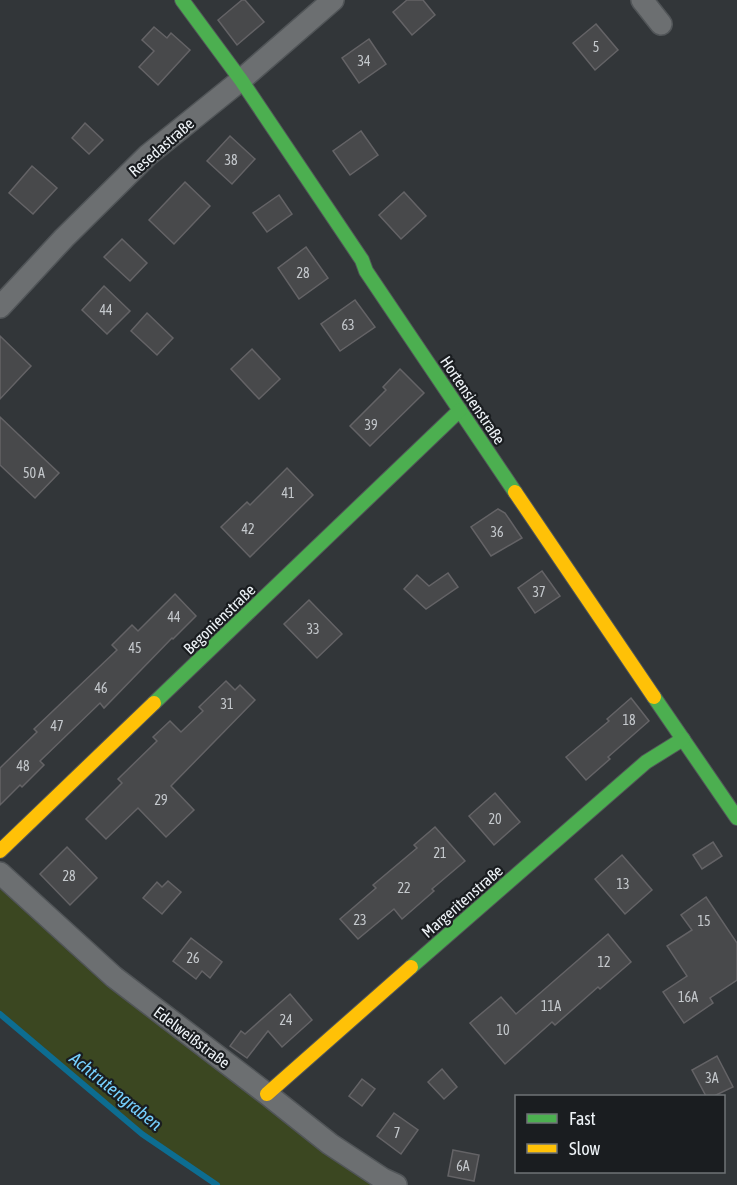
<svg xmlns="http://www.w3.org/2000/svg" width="737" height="1185" viewBox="0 0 737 1185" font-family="'Asap Condensed',sans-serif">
<rect width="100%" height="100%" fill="#323639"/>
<path fill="#3b4721" d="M0 873 114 977 396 1185H217L142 1134 0 1014Z"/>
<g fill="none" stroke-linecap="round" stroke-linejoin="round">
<path stroke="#0d6d91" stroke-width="6" d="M0 1014 142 1134 217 1185"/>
</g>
<g fill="#48494b" stroke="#646366" stroke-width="1.5">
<path d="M242 0H245L264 22 237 45 218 20Z"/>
<path d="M407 0H423L435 15 412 35 393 12Z"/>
<path d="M596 24 618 50 595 70 573 43Z"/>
<path d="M154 27 167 38 171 33 190 50 158 85 139 67 154 51 142 40Z"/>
<path d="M369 39 386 64 359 83 342 58Z"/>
<path d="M85 123 103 140 89 154 72 138Z"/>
<path d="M361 131 378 155 350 175 333 151Z"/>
<path d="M230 136 255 159 232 184 207 161Z"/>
<path d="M32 166 57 188 33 214 9 193Z"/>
<path d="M185 182 210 206 174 244 149 220Z"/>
<path d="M404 192 426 216 401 239 379 215Z"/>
<path d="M279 195 292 214 267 232 253 213Z"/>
<path d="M122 239 147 263 130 281 104 257Z"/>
<path d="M306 247 328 278 299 299 278 268Z"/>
<path d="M104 286 130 311 107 334 82 310Z"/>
<path d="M355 300 375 327 340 351 321 324Z"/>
<path d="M147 313 173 338 157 355 131 331Z"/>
<path d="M0 336 31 366 0 399Z"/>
<path d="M252 349 280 379 259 399 231 369Z"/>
<path d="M400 369 424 393 370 446 350 426 386 390 383 387Z"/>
<path d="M0 417 59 473 35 498 0 465Z"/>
<path d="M287 468 313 495 250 557 221 527 247 502 250 505Z"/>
<path d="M498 509 505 513 522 538 491 556 471 527Z"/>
<path d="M542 571 560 596 535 613 518 588Z"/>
<path d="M448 573 458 587 426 609 404 589 417 575 429 586Z"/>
<path d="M175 594 196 616 173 639 172 638 104 708 100 703 40 761 44 765 22 787 20 785 0 805V768L37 732 34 729 117 650 112 645 132 625 138 631Z"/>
<path d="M309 600 342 634 317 658 284 624Z"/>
<path d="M226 681 235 690 240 685 255 700 171 786 194 810 166 837 138 808 106 839 86 819 122 783 118 779 157 741 153 737 170 721 181 732 203 711 199 707Z"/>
<path d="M631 698 649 721 608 757 610 759 586 780 566 757 609 721 607 719Z"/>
<path d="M495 793 520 822 494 845 469 816Z"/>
<path d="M435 827 465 861 432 889 434 891 402 919 394 909 358 939 340 919 376 888 373 885 417 848 414 845Z"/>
<path d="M713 842 722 856 702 869 693 855Z"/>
<path d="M67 847 97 878 70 905 40 874Z"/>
<path d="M622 855 652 890 625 914 595 879Z"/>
<path d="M168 881 181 892 162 914 143 898 157 882 162 887Z"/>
<path d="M706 897 737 943V980L710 998 713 1003 684 1023 663 992 687 976 667 946 692 930 681 915Z"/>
<path d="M608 934 631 962 600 989 598 987 555 1025 552 1022 505 1064 470 1023 501 997 516 1014Z"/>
<path d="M191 938 222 962 210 978 202 971 196 979 173 961Z"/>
<path d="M290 994 312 1020 282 1047 268 1031 247 1058 230 1046 241 1031 245 1034Z"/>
<path d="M717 1056 733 1087 714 1096H706L692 1070Z"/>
<path d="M442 1069 457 1087 444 1099 428 1082Z"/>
<path d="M362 1079 375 1089 362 1106 349 1096Z"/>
<path d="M394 1113 418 1130 401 1154 377 1136Z"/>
<path d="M453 1150 479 1155 474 1181 448 1176Z"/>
</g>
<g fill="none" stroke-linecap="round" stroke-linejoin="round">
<g stroke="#515558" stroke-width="24">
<g id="street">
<path d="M642 0 661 24"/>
<path d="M0 307 64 238 148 155 241 80 333 0"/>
<path d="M0 873 114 977 267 1094 330 1144 383 1179 396 1185"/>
</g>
</g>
<g stroke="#515558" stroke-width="16">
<g id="fast">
<path d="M182 0 241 80 362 260 366 271 515 492"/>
<path d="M654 697 737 818"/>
<path d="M154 703 460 410"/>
<path d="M411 967 646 762 683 739"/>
</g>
</g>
<g stroke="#515558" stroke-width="16">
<g id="slow">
<path d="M515 492 654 697"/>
<path d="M0 851 154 703"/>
<path d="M267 1094 411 967"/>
</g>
</g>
<use href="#street" stroke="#6c6f71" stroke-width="21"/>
<use href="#fast" stroke="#4caf50" stroke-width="14"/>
<use href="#slow" stroke="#ffc107" stroke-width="14"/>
</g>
<g text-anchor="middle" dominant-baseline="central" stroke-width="4.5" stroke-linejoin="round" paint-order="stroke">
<g font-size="14" fill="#c4c8cc">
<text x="596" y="47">5</text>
<text x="364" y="61">34</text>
<text x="231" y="160">38</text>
<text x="303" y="273">28</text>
<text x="106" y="310">44</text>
<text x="348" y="325">63</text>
<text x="371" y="425">39</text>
<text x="34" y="473">50 A</text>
<text x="288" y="493">41</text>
<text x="248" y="529">42</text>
<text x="497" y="532">36</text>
<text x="539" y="592">37</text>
<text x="174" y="617">44</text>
<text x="313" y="629">33</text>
<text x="135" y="648">45</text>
<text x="101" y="688">46</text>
<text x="227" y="704">31</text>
<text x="629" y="720">18</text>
<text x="57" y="726">47</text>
<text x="23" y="766">48</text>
<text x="161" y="800">29</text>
<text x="495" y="819">20</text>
<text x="440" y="853">21</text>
<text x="69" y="876">28</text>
<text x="623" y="884">13</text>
<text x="404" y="888">22</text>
<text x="360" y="920">23</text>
<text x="704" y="921">15</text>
<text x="193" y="958">26</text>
<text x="604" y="962">12</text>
<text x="688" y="997">16A</text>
<text x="551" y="1006">11A</text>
<text x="286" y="1020">24</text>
<text x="503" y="1030">10</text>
<text x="712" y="1078">3A</text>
<text x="397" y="1133">7</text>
<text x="463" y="1166">6A</text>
</g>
<g font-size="16" fill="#eef3f7" stroke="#1a1d20">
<text transform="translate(161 147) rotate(-41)">Resedastraße</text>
<text transform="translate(473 400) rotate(56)">Hortensienstraße</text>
<text transform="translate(219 619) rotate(-44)">Begonienstraße</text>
<text transform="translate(462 901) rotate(-41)">Margeritenstraße</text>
<text transform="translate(192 1037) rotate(37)">Edelweißstraße</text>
</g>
<g font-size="18" font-style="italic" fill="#76d0fe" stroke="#1a1d20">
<text transform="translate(116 1091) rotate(39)">Achtrutengraben</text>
</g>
</g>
<rect x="515" y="1095" width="210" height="78" fill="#1a1d20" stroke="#6f7376" stroke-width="1.5"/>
<rect x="527" y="1114" width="30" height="9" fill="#4caf50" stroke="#6f7376" stroke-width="1.5"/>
<text x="569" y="1125" font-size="18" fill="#eef3f7">Fast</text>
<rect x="527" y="1144" width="30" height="9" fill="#ffc107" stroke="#6f7376" stroke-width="1.5"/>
<text x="569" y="1155" font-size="18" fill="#eef3f7">Slow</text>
</svg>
